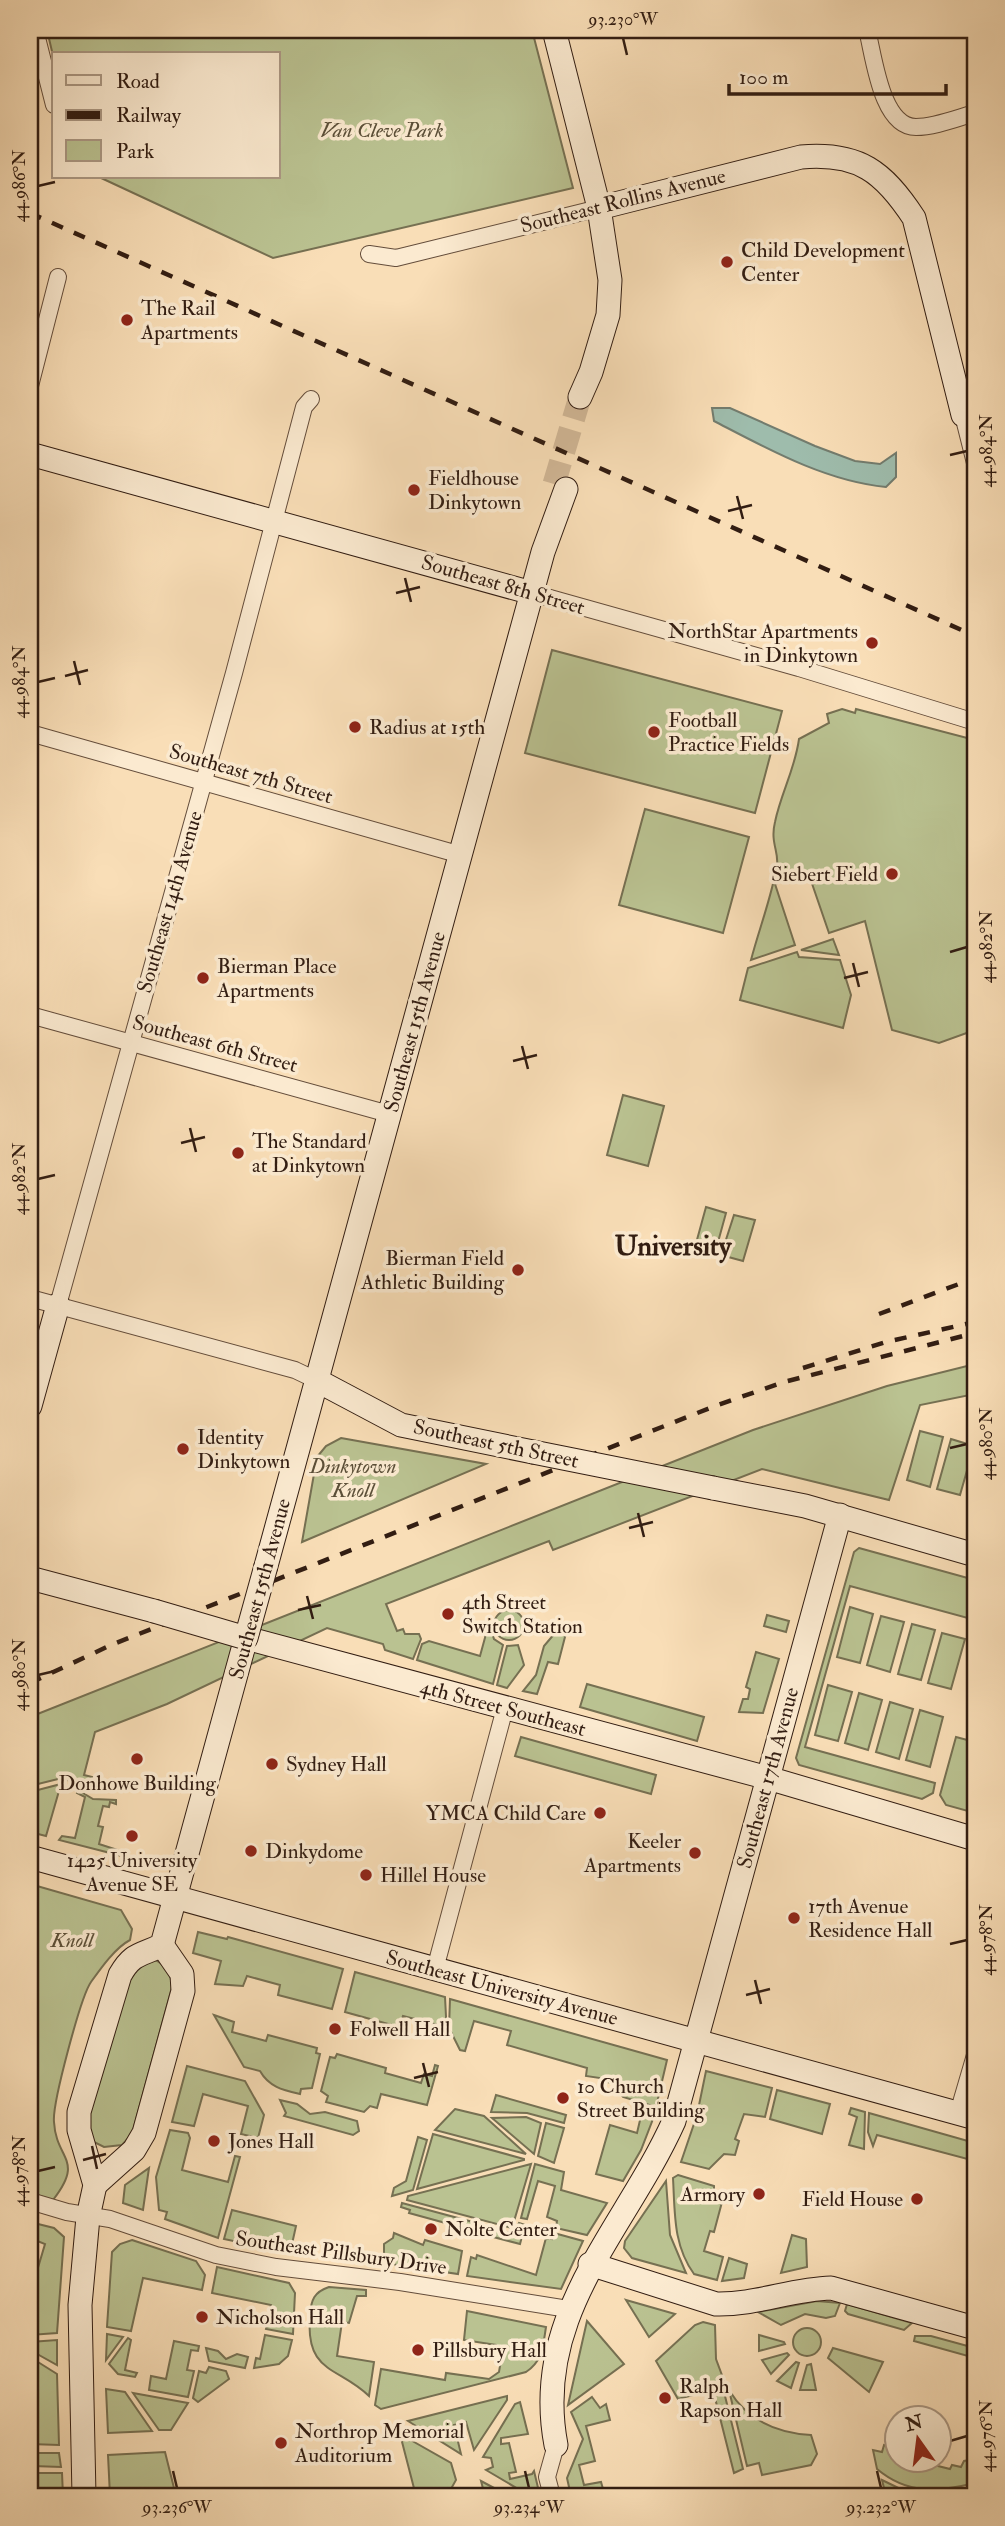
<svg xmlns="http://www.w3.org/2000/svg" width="1005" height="2526" viewBox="0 0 1005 2526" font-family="'IM FELL Double Pica',serif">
<rect width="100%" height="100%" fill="#f9deb7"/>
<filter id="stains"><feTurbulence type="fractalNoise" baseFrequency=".00286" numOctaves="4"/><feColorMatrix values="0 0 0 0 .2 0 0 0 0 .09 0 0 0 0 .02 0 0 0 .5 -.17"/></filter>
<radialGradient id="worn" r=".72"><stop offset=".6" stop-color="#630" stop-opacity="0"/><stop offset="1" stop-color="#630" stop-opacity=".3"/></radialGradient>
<g fill="#bac291" stroke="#767052" stroke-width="2">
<path d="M47 30H532L573 188 273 258 99 177H278V54H54V60Z"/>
<path d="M552 650 782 711 755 813 525 753Z"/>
<path d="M842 709 855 713 856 709 975 740V1030L939 1043 892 1030 865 921 829 933 808 872 775 884 795 945 751 960C759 929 772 896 777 865 779 852 770 842 775 822 781 793 795 769 799 739L829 723 827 714Z"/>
<path d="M645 809 749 837 723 933 619 905Z"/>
<path d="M833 939 839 955 801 950Z"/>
<path d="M797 952 799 957 840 960 851 995 843 1028 740 1000 748 968Z"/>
<path d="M623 1095 664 1106 648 1166 607 1155Z"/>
<path d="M706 1207 726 1213 715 1253 695 1247Z"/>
<path d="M734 1215 755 1220 743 1261 721 1255Z"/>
<path d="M975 1364V1394L920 1405 889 1500 762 1469 553 1550 549 1541 386 1604 397 1631 403 1629 405 1634H419L421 1639 413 1659 385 1650 383 1644 327 1628 167 1704 95 1732 84 1775 92 1777 89 1788 62 1778 30 1786V1717L753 1430 887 1386Z"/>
<path d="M920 1431 943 1437 930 1487 907 1480Z"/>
<path d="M341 1438 486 1464 302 1542 317 1457 326 1446Z"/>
<path d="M951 1439 974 1446 960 1495 937 1489Z"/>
<path d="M859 1548 975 1580V1620L850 1586 805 1747 935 1783 933 1793 922 1799 799 1765 796 1758 854 1552Z"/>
<path d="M850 1607 873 1614 860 1663 837 1657Z"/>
<circle cx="509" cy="1625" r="15"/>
<path d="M767 1615 789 1621 786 1632 764 1626Z"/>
<path d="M881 1616 904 1622 890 1672 867 1665Z"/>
<path d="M489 1623 494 1639 503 1645 493 1684 417 1660 422 1644 429 1641 480 1656Z"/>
<path d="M912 1624 935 1630 921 1680 898 1674Z"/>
<path d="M555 1633H566L558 1664 548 1662 537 1694 523 1691 536 1675 544 1646Z"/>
<path d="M942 1633 965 1639 951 1689 928 1683Z"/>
<path d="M518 1645 524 1665 507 1688 497 1685 507 1646Z"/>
<path d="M756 1652 779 1659 763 1713 739 1712 743 1699H748L750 1689 746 1687Z"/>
<path d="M587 1684 704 1717 697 1741 580 1707Z"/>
<path d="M828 1685 852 1692 838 1741 815 1735Z"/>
<path d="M859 1693 882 1700 868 1750 845 1743Z"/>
<path d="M890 1702 913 1709 899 1759 876 1752Z"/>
<path d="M920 1710 943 1717 930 1767 906 1760Z"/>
<path d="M521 1737 656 1775 651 1794 515 1756Z"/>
<path d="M956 1737 975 1742V1813L946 1805 940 1795Z"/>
<path d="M61 1784 46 1836 30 1832V1792Z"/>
<path d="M78 1790 93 1799 116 1800V1804L110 1802 109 1807 103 1806 98 1826 103 1827 99 1844 124 1852 122 1856 59 1840 62 1836 75 1838 85 1797 77 1793Z"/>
<path d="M30 1884 121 1910 132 1929 130 1940C115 1948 101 1968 91 1982 81 1996 52 2104 54 2122 56 2160 85 2159 53 2200L30 2193Z"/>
<path d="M198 1932 227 1939 228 1937 343 1969 332 2009 278 1995 280 1985 247 1976 243 1986 215 1984 221 1961 193 1953Z"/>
<path d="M153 1959C166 1964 171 1973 172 1987L132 2134 122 2145 104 2147 92 2141 86 2124 127 1975Z"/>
<path d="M355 1972 445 1997 447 2036 435 2035 438 2025 403 2016 399 2027 345 2012Z"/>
<path d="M450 1999 667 2060 656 2107 623 2097 619 2092 621 2085 607 2082V2079L586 2076 587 2068 507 2045 511 2031 474 2021 465 2051 460 2050 449 2028Z"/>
<path d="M214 2015 234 2022 232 2032 266 2041 268 2035 317 2048 316 2053 320 2054 312 2088 301 2089 300 2094C283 2090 269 2087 260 2071L244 2067Z"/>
<path d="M337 2054 386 2068 385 2073 421 2083 424 2074 432 2076 435 2065 438 2066 427 2105 381 2094 377 2108 370 2106 364 2112 326 2102 328 2096 321 2091 330 2057 335 2058Z"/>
<path d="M187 2066 245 2081 264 2115 258 2138 241 2134 248 2106 203 2094 194 2126 172 2122Z"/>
<path d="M706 2071 772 2088 765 2117 744 2114 735 2139 739 2141 735 2155 724 2154 709 2169 681 2162 697 2115Z"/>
<path d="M777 2090 830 2104 822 2134 770 2119Z"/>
<path d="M496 2095 566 2115 564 2123 527 2113 491 2112Z"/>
<path d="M280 2100 297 2104 310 2114 325 2112 357 2121 359 2131 353 2135 284 2116 286 2113Z"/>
<path d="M851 2108 865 2112 864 2149 849 2145 857 2117 849 2114Z"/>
<path d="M455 2109 484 2116 526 2154 435 2130Z"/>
<path d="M869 2113 975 2143V2161L877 2135 873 2146 868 2132Z"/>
<path d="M641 2116 653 2119 641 2150 623 2181 596 2174 610 2125 637 2133Z"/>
<path d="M526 2117 541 2123 534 2154 492 2118Z"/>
<path d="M546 2123 564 2128 554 2163 538 2156Z"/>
<path d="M170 2130 188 2133 190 2138 182 2170 228 2182 235 2156 240 2157 218 2238 165 2219 167 2212 159 2210 156 2177Z"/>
<path d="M433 2134 524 2159V2160L417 2189Z"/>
<path d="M418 2137 427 2140 413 2190 392 2196 394 2188 406 2181Z"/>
<path d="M531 2164 512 2228 407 2200 408 2196Z"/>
<path d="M535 2164 564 2172 561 2190 607 2203 587 2235 556 2228 557 2221 547 2217 555 2186 538 2181 527 2219 521 2218Z"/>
<path d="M149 2168 143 2210 123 2203 125 2185Z"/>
<path d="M678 2175 714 2186V2198L722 2202 714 2232 710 2231 704 2251 723 2257 717 2280 694 2274C673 2245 675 2213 673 2178Z"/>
<path d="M666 2181 670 2235 686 2273 632 2258 624 2248 625 2241Z"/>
<path d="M402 2203 473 2222 471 2230 409 2213 410 2210 401 2207Z"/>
<path d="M232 2210 296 2226 290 2253 224 2239Z"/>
<path d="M30 2222 54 2228 64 2237 57 2333 30 2335V2274L31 2269 37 2271 45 2244 30 2238Z"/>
<path d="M519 2223 525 2225 520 2244 478 2233 481 2224 513 2234Z"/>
<path d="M394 2233 423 2245 425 2240 462 2251 458 2274 384 2263V2244L393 2238Z"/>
<path d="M554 2233 583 2241 561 2289 467 2276 471 2257 476 2259 477 2255 536 2275 546 2238 552 2239Z"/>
<path d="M792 2235 806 2239 807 2267 781 2273Z"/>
<path d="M132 2240 196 2261 205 2275 202 2290 143 2278 131 2331 107 2327 112 2252 120 2244Z"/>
<path d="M729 2258 747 2264 744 2278 722 2281Z"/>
<path d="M217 2267 289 2283 295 2293 293 2334 266 2329 271 2305 212 2293Z"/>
<path d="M329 2287 366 2290V2296H357L349 2323 342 2322 337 2356 374 2362 369 2396C338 2366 305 2374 310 2315 311 2300 314 2292 329 2287Z"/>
<path d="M626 2300 675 2314 649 2337Z"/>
<path d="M817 2301 840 2303 835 2316 826 2318 805 2314 781 2325 758 2312Z"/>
<path d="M847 2304 912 2323 904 2330 848 2314 845 2311Z"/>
<path d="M467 2311 546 2327C543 2345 543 2361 526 2372L381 2409 375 2405 381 2369 445 2380 446 2373 489 2379 499 2372 502 2354 496 2345 464 2340Z"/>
<path d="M587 2321 624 2364 568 2405Z"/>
<path d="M703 2322 715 2325 716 2359 726 2386 678 2399 656 2361 695 2325Z"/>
<circle cx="807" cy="2342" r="14"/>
<path d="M107 2334 123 2337 106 2360Z"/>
<path d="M265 2335 292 2340 288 2356 279 2364 254 2368 256 2358 260 2359Z"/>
<path d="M759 2335 784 2342 785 2344 759 2351Z"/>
<path d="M915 2336H931L975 2348V2358L914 2341Z"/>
<path d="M128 2338 131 2340 125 2370 137 2373 135 2377 118 2374 109 2364Z"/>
<path d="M57 2340V2365L30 2350V2342Z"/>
<path d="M174 2341 199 2346 198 2351 191 2350 187 2370 194 2371 188 2397 149 2390 151 2376 166 2379Z"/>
<path d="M206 2348 218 2351 226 2359 237 2354 248 2357 245 2368 209 2361Z"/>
<path d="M833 2348 883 2362 869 2392 828 2358Z"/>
<path d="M787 2353 789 2355 771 2374 762 2360Z"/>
<path d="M30 2357 57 2374 59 2445 30 2444Z"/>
<path d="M796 2362 799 2363 791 2388 777 2381Z"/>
<path d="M811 2364 816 2390H800L807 2365Z"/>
<path d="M209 2367 226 2371 229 2379 198 2402 193 2398 199 2371 206 2373Z"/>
<path d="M106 2389 125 2392 152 2431 108 2433Z"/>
<path d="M729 2390C747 2420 777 2433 811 2435L817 2454 811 2465 762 2475 759 2463 747 2466Z"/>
<path d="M724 2392 743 2469 734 2473 714 2394Z"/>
<path d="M133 2393 188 2403 171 2430H159Z"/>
<path d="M507 2396V2400L474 2450 466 2422 454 2425 461 2454 408 2421Z"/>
<path d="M592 2397 600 2408 606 2404 610 2420 586 2426 595 2461 579 2465 584 2485 601 2482 605 2496H571L567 2478 583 2439 571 2412Z"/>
<path d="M520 2402 528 2434 501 2438V2444L509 2443 516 2472 509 2473 510 2479 532 2474 534 2471 540 2496H530L486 2470 493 2467 491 2458 483 2457 515 2404Z"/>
<path d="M400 2434 451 2463 456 2480 447 2496H416Z"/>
<path d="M884 2445 891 2448 890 2453 896 2455 897 2460H914L950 2469 952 2465 961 2467 964 2461 975 2459V2483C938 2492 908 2495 877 2469L873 2450 882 2452Z"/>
<path d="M165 2452 176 2496H110L108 2455Z"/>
<path d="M34 2453H59L61 2467 33 2466Z"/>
<path d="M30 2473H62L63 2496H30Z"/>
<path d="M882 2480 911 2494 912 2496H886Z"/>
<path d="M481 2481 509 2496H485Z"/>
</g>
<path fill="#9ebcac" stroke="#737c6e" stroke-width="2" d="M712 408H730L815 446 855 461 880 464 896 453V477L886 487C825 481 768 449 714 421Z"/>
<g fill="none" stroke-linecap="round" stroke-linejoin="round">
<path stroke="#d1b796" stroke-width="23" stroke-dasharray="23 11" stroke-linecap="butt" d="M554 484 580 397"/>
<g stroke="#644d3b" stroke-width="18">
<g id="street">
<path d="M35 30 54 105"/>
<path d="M867 30C874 56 881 127 916 127 935 127 957 118 975 113"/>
<path d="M369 254 396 258 599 208"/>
<path d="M30 386 58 277"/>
<path d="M963 415 975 463"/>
<path d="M532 593 799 668 975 722"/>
<path d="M30 733 461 855"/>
<path d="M30 1015 389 1114"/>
<path d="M30 1298 295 1370 318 1381"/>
<path d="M58 1305 234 673 304 407 311 399"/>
<path d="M435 1969 505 1708"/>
<path d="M958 2113 975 2055"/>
<path d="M30 2201 67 2212 110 2219 216 2255 276 2267 400 2282 568 2309"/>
<path d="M552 2496 547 2477 556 2445"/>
</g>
</g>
<g stroke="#321d12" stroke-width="25">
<g id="secondary">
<path d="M554 30 599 208 610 280 608 315 591 372 580 397"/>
<path d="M599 208 801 157C859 152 884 172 914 218L963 415 975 412"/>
<path d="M30 454 532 593"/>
<path d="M318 1381 401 1425 533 1452"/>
<path d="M30 1406 58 1305"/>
<path d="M713 1488 805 1506 975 1555"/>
<path d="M266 1566 543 552 566 489"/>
<path d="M30 1578 154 1611"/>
<path d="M30 1857 975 2118"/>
<path d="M95 2185 134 2150 144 2133 183 1991 182 1974 162 1945"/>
<path d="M590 2264 716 2304C755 2305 792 2289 831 2288L975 2328"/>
<path d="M556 2445C531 2314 625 2230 674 2121L840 1515"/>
<path d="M84 2496 80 2305 88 2217 95 2185 79 2130V2112L120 1975C133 1952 141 1956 162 1945L246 1638 768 1778 975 1839"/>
</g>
</g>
<use href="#street" stroke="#fbead0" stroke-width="16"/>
<use href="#secondary" stroke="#fbead0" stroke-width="23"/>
<g stroke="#321d12" stroke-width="4.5" stroke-dasharray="12 12" stroke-linecap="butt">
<path d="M30 213 975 636"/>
<path d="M879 1314 975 1278"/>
<path d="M803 1368 886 1342 975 1322"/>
<path d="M30 1683 111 1645 715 1406 784 1382 975 1333"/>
</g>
<g stroke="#321d12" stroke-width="25" stroke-linecap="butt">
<g id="secondary-bridge">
<path d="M533 1452 713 1488"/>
<path d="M154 1611 246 1638 266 1566"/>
</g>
</g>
<use href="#secondary-bridge" stroke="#fbead0" stroke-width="23"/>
</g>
<path fill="none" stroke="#321d12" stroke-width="2.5" d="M623 38 627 55M38 186 55 182M950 455 967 451M737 496 743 519M728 511 752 505M405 578 411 602M396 593 420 587M74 661 80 685M65 676 88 670M38 682 55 678M950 952 967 947M853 963 859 987M844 978 868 972M522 1046 528 1069M513 1061 537 1055M190 1128 196 1152M181 1143 205 1137M38 1179 55 1175M950 1448 967 1444M638 1513 644 1537M629 1528 653 1522M307 1596 313 1619M298 1610 321 1605M38 1675 55 1671M950 1944 967 1940M755 1980 761 2004M746 1995 770 1989M423 2063 429 2087M414 2078 438 2072M92 2146 97 2169M83 2160 106 2154M38 2171 55 2167M950 2441 967 2436M173 2471 177 2488M525 2471 529 2488M877 2471 881 2488"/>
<g fill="#8f2418" stroke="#fbead0" stroke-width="2.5">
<circle cx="727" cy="262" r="7"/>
<circle cx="127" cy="320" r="7"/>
<circle cx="414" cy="490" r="7"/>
<circle cx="872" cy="643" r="7"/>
<circle cx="355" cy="727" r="7"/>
<circle cx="654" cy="732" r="7"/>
<circle cx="892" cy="874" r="7"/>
<circle cx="203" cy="978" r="7"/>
<circle cx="238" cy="1153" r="7"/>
<circle cx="518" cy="1270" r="7"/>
<circle cx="183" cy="1449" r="7"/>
<circle cx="448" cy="1614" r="7"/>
<circle cx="137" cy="1759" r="7"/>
<circle cx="272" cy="1764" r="7"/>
<circle cx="600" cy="1813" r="7"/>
<circle cx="132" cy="1836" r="7"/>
<circle cx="251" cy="1851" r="7"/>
<circle cx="695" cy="1853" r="7"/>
<circle cx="366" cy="1875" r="7"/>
<circle cx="794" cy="1918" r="7"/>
<circle cx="335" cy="2029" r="7"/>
<circle cx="563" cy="2098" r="7"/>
<circle cx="214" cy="2141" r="7"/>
<circle cx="759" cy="2194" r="7"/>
<circle cx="917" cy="2199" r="7"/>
<circle cx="431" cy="2229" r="7"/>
<circle cx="202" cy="2317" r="7"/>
<circle cx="418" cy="2350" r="7"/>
<circle cx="665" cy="2398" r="7"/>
<circle cx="281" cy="2443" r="7"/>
</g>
<g text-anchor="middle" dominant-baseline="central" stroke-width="7" stroke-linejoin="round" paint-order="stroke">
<g font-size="21" font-style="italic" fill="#5b4f38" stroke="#fbead0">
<text x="382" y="130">Van Cleve Park</text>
<text x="353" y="1466">Dinkytown<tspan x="353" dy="24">Knoll</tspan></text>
<text x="72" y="1940">Knoll</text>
</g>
<g font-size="21" fill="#321d12" stroke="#fbead0">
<text transform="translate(623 201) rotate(-14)">Southeast Rollins Avenue</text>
<text transform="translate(503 585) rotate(16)">Southeast 8th Street</text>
<text transform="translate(251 774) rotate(16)">Southeast 7th Street</text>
<text transform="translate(170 902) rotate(-74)">Southeast 14th Avenue</text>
<text transform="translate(415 1022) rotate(-75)">Southeast 15th Avenue</text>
<text transform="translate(215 1044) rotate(15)">Southeast 6th Street</text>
<text transform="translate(496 1444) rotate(12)">Southeast 5th Street</text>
<text transform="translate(260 1589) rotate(-75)">Southeast 15th Avenue</text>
<text transform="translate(503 1708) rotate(15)">4th Street Southeast</text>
<text transform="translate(768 1778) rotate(-75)">Southeast 17th Avenue</text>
<text transform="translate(502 1988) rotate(15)">Southeast University Avenue</text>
<text transform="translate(341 2253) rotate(8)">Southeast Pillsbury Drive</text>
</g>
<g font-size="21" fill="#321d12" stroke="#fbead0" text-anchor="start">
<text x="741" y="250">Child Development<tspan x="741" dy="24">Center</tspan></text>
<text x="141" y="308">The Rail<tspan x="141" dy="24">Apartments</tspan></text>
<text x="428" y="478">Fieldhouse<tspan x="428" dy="24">Dinkytown</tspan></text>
<text x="858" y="631" text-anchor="end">NorthStar Apartments<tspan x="858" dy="24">in Dinkytown</tspan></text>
<text x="668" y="720">Football<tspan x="668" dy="24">Practice Fields</tspan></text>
<text x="369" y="727">Radius at 15th</text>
<text x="878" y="874" text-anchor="end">Siebert Field</text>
<text x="217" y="966">Bierman Place<tspan x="217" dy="24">Apartments</tspan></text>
<text x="252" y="1141">The Standard<tspan x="252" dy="24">at Dinkytown</tspan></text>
<text x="504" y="1258" text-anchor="end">Bierman Field<tspan x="504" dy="24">Athletic Building</tspan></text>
<text x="197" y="1437">Identity<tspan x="197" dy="24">Dinkytown</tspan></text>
<text x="462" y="1602">4th Street<tspan x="462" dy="24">Switch Station</tspan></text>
<text x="286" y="1764">Sydney Hall</text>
<text x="137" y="1783" text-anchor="middle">Donhowe Building</text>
<text x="586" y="1813" text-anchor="end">YMCA Child Care</text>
<text x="681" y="1841" text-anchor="end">Keeler<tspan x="681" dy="24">Apartments</tspan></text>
<text x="265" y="1851">Dinkydome</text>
<text x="132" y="1860" text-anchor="middle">1425 University<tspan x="132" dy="24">Avenue SE</tspan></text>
<text x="380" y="1875">Hillel House</text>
<text x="808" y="1906">17th Avenue<tspan x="808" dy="24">Residence Hall</tspan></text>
<text x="349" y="2029">Folwell Hall</text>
<text x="577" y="2086">10 Church<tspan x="577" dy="24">Street Building</tspan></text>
<text x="228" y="2141">Jones Hall</text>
<text x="745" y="2194" text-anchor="end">Armory</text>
<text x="903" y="2199" text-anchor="end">Field House</text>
<text x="445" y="2229">Nolte Center</text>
<text x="216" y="2317">Nicholson Hall</text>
<text x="432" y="2350">Pillsbury Hall</text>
<text x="679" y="2386">Ralph<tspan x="679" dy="24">Rapson Hall</tspan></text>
<text x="295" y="2431">Northrop Memorial<tspan x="295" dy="24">Auditorium</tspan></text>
</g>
<g font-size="28" font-weight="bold" fill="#321d12" stroke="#fbead0">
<text x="673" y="1246">University</text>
</g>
</g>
<rect width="1005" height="2526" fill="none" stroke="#f9deb7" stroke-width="77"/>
<rect x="52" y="52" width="228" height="126" fill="#fbead0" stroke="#ab9884" stroke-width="2"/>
<rect x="66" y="75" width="35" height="10" fill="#fbead0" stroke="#ab9884" stroke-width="2"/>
<text x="116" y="88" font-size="21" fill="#321d12">Road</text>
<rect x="66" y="110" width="35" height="10" fill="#321d12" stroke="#ab9884" stroke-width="2"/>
<text x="116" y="122" font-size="21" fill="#321d12">Railway</text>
<rect x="66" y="140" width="35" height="21" fill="#bac291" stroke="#ab9884" stroke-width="2"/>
<text x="116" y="158" font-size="21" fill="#321d12">Park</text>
<g transform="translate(918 2439) rotate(346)"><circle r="33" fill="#fbead0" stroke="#ab9884" stroke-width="2"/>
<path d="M0-5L12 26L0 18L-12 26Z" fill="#8f2418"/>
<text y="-10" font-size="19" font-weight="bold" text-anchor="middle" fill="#321d12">N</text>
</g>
<path d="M729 84v10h217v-10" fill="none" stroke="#321d12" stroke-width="3.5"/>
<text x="739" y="84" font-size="21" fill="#321d12" stroke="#fbead0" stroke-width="5" paint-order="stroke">100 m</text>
<rect x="38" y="38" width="929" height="2450" fill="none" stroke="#321d12" stroke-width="2.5"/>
<g font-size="18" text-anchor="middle" fill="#321d12">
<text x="623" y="25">93.230°W</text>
<text transform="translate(19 186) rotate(-90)" y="6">44.986°N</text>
<text transform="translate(986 451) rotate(-90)" y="6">44.984°N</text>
<text transform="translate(19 682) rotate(-90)" y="6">44.984°N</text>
<text transform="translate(986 947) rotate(-90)" y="6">44.982°N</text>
<text transform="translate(19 1179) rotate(-90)" y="6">44.982°N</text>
<text transform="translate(986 1444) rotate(-90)" y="6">44.980°N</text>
<text transform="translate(19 1675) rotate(-90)" y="6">44.980°N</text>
<text transform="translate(986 1940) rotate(-90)" y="6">44.978°N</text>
<text transform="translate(19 2171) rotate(-90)" y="6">44.978°N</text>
<text transform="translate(986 2436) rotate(-90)" y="6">44.976°N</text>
<text x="177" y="2513">93.236°W</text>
<text x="529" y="2513">93.234°W</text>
<text x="881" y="2513">93.232°W</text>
</g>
<rect width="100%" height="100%" filter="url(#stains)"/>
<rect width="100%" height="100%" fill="url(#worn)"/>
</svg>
